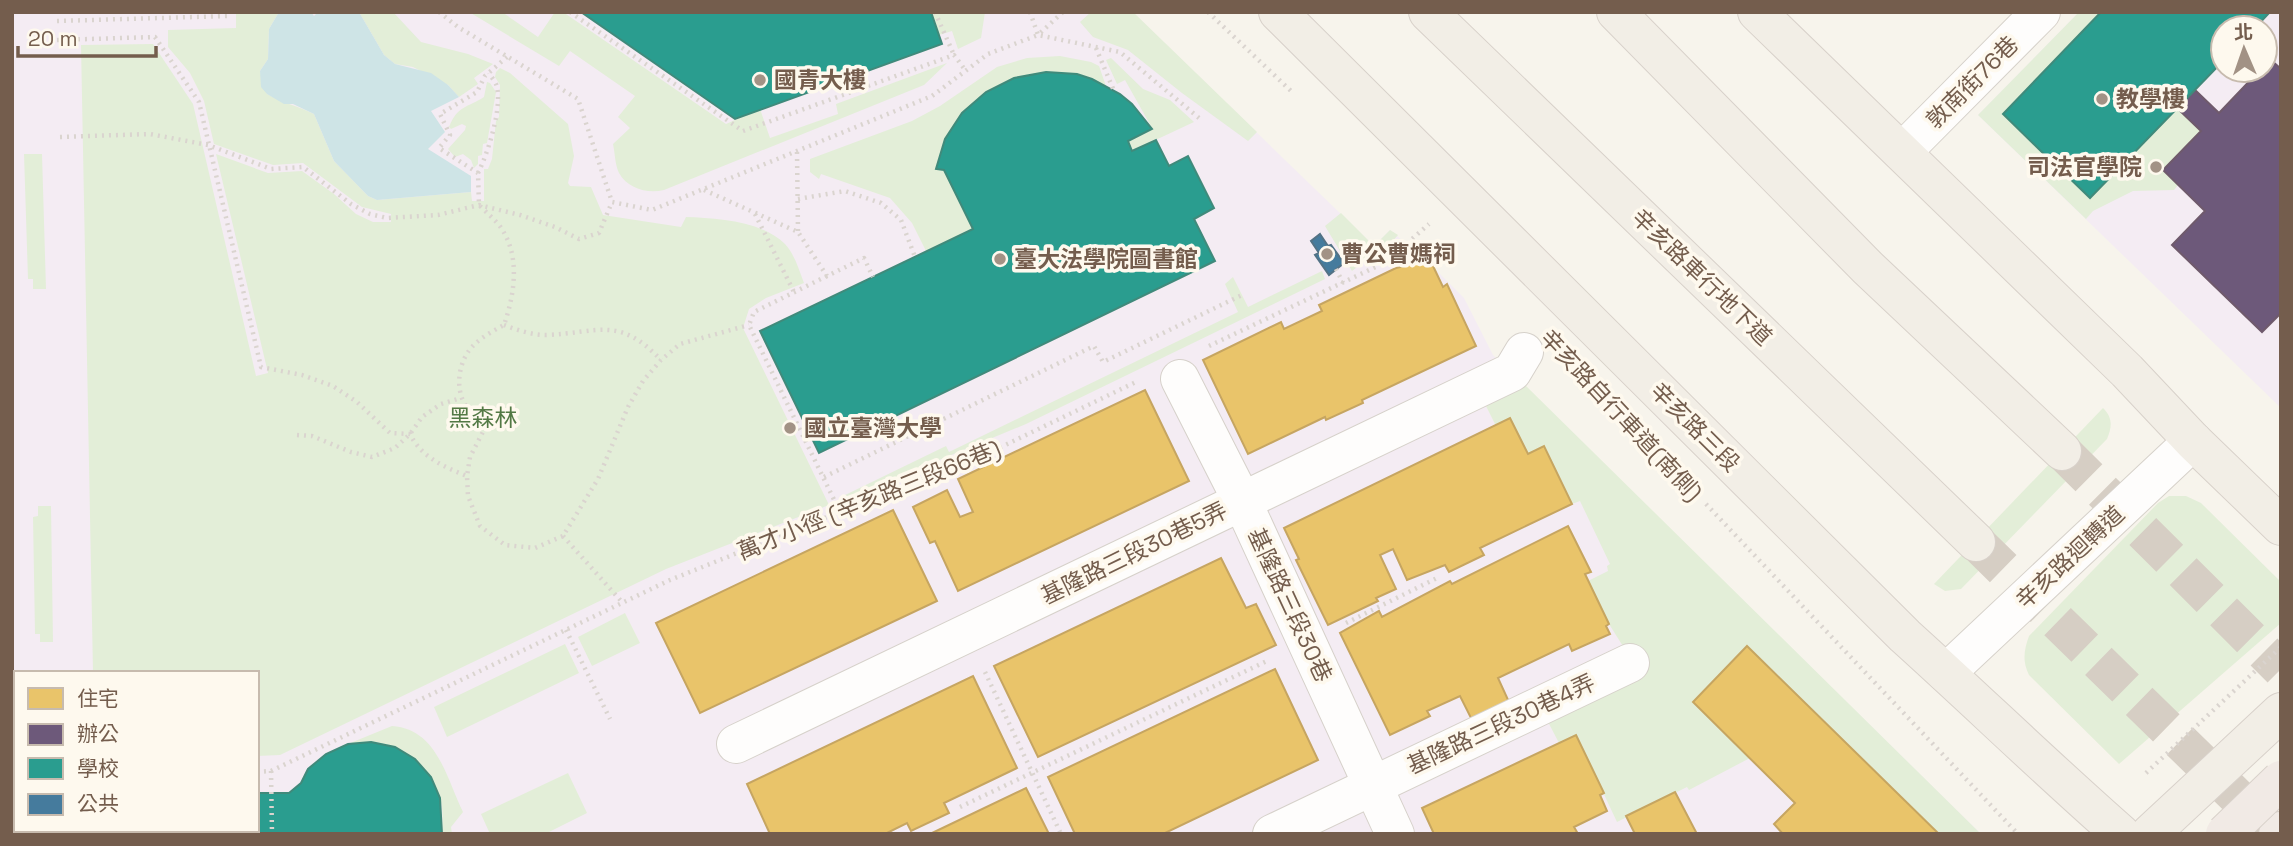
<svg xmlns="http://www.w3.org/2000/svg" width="2293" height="846" viewBox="0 0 2293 846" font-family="'Space Grotesk','Noto Sans TC',sans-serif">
<rect width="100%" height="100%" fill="#f7f4ec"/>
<g fill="#f4ecf3" fill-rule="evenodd">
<path d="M12 12H1132L1374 246 1390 230 1427 261 1464 298 1493 355 1981 834H12ZM16 673H257V830H16Z"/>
<path d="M2079 12H2281V408L1978 115ZM2223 28H2265V70H2223Z"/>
</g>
<g fill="#e3eed8">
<path d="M236 12H279L269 29 268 59 260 71 267 94C283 103 298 106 314 114L334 161 368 196 377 200 471 192 472 201H484V169H488L492 159 496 121 499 117 500 85 495 77 496 72 500 68 510 73 568 124 574 156 568 183 570 186 591 187 603 215 681 227 686 217C717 218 762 221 785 244 795 255 799 270 804 283L766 298 749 309 743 328 829 505 666 569 280 755 257 756V673H93L81 45 153 44 193 104 256 376 268 373 216 154 268 173 302 171 334 194 356 214 373 222H391V214L362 207 303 163 273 165 214 144 204 101 190 73 168 47V30L236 28Z"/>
<path d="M359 12H393L421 42 468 54 493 64 474 78 478 84 459 97 448 85 413 67 395 64 384 55Z"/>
<path d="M469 12H502L538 37 555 12H563L726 124 760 109 770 138 838 114 836 104 947 63 924 85 664 190C648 194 628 189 619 173 615 165 615 153 613 144L630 128 618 117 635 96 570 51 559 66Z"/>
<path d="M931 12H985L981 38 958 49 952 31 939 35Z"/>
<path d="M1091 12H1133L1257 132 1248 141 1182 93 1128 50 1093 37 1080 22Z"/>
<path d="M2079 12H2270L2255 28H2223V61L2195 90 2219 113 2281 284 2178 185 2174 190 2133 191 2093 211 2086 219 1978 115Z"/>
<path d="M1060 56 1091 62 1099 66 1106 86C1032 52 955 88 936 169L944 170 973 229 926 251 912 223 890 198 821 174 819 179 810 172V159L912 121 940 106 997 67 1027 58Z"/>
<path d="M1111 58 1143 89 1170 100 1194 122 1132 151 1128 141 1152 128 1125 80 1117 84 1106 60Z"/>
<path d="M487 82 490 83 496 92 487 143 483 144 482 155 478 156V164L474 168 471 160 463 154 455 157 448 149 465 130 466 126 462 124 451 129 449 127C458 105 467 108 484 97Z"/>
<path d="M24 154H42L46 289H33V279H28Z"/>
<path d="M1341 213 1374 246 1390 230 1398 235 1382 253 1379 250 1352 271 1325 226Z"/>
<path d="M1322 271 1325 279 1026 424 843 500 841 497 946 446 949 452 1238 312 1225 284 1233 277 1248 307Z"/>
<path d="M1523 383 1981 834H1939L1747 646 1693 702 1750 758 1689 790 1687 787 1617 822 1576 735 1559 743 1546 718 1626 651 1609 624 1588 581 1608 571 1607 566 1610 564 1580 501 1572 504 1544 446 1528 454 1510 419 1496 426 1484 402Z"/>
<path d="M2103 408C2113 418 2112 427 2107 439L1961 589 1945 591 1934 584Z"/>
<path d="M2169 496H2186L2201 503 2281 582V623L2119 764 2029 675C2022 661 2024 650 2029 636L2158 503Z"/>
<path d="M38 506H51L53 642H40V634H35L33 517 38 516Z"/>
<path d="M625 613 640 643 592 666 578 637Z"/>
<path d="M565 644 579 673 447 737 434 707Z"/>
<path d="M392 726C437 729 446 777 463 812L451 827 452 834H442C442 821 444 807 439 796 429 767 402 743 370 742 363 742 355 743 348 744Z"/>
<path d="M568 773 587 813 545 834H490L481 814Z"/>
</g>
<path fill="#cee4e6" d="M279 12H311L314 16 318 12H359L384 55 395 64 431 73 448 85 459 97 431 111 445 132 428 149 471 176V192L377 200 368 196 334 161 314 114 293 104H284L267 94 261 87 260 71 268 59 269 29Z"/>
<g fill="#e9c46a" stroke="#c6a561" stroke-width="2">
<path d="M1427 261 1433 266 1443 287 1447 284 1476 346 1362 400 1363 403 1326 420 1325 417 1248 454 1203 360 1281 322 1284 329 1322 311 1319 305 1396 268Z"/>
<path d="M1145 390 1189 481 958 591 935 541 930 543 913 507 947 490 960 517 973 512 958 479Z"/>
<path d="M1510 418 1528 454 1544 446 1572 504 1480 548 1484 555 1449 572 1445 565 1407 580 1393 549 1380 555 1396 589 1376 598 1378 601 1328 625 1296 560 1299 559 1284 528Z"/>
<path d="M893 510 937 601 700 713 656 623Z"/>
<path d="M1568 526 1591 572 1585 574 1609 624 1606 626 1610 634 1572 651 1569 644 1498 678 1509 702 1472 720 1460 696 1427 711 1430 716 1390 735 1340 633 1379 611 1382 617 1450 581 1452 584Z"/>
<path d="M1221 558 1246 608 1256 604 1276 645 1038 757 994 666Z"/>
<path d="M1747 646 1939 834H1783L1774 824 1795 803 1693 702Z"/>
<path d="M1275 669 1318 760 1163 834H1075L1048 777Z"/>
<path d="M973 676 1017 768 944 803 949 813 911 831 907 823 885 834H770L747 784Z"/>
<path d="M1576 735 1604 793 1600 795 1607 811 1574 827 1577 832 1573 834H1434L1422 808Z"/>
<path d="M1026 788 1049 834H930Z"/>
<path d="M1675 792 1697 834H1635L1626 816Z"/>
</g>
<path fill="#6d597a" stroke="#6f5a6c" stroke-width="2" d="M2271 60 2281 69V313L2262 332 2172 245 2205 211 2163 170 2201 131 2177 108 2195 90 2219 113 2260 70H2265V65Z"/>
<g fill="#2a9d8f" stroke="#408a7b" stroke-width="2">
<path d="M581 12H931L942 44 735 119Z"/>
<path d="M2101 12H2270L2255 28H2223V61L2090 198 2058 167 2054 170 2047 163 2050 160 2003 114Z"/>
<path d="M1046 72 1077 74 1092 79 1120 94 1132 104 1152 129 1128 141 1132 151 1156 140 1169 166 1188 156 1214 208 1194 219 1215 261 819 453 760 331 973 229 944 170 936 169 945 139 962 113 986 92 1014 78Z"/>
<path d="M371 742 395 747 415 759 431 777 440 798 442 834H113L110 830H257L259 793H289L301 783 308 769 326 754 348 744Z"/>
</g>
<path fill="#457b9d" stroke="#537285" stroke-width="2" d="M1320 234 1328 246 1331 245 1344 263 1329 275 1315 255 1319 253 1311 241Z"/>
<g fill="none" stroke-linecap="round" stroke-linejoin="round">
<g stroke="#d6cec4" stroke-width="38" stroke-dasharray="38 19" stroke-linecap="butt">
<path d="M2062 451 2281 669"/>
<path d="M1976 542 2273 832"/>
</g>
<g stroke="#d6d1ca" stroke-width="40">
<g id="minor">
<path d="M1902 152 2041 12"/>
<path d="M1180 379 1242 501 1395 834"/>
<path d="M1946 673 2193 441"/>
<path d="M736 744 1512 372 1524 352"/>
<path d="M1272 834 1630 663"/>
</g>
</g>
<g stroke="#d8d1ca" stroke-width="40">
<g id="major">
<path d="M1278 12 1905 636C1977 701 2047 769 2121 834"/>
<path d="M1428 12 1976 542"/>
<path d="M1616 12 1868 268 2062 451"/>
<path d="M1757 12 2127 371 2193 441 2281 526"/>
<path d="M2150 834 2281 712"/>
</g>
</g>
<g stroke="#d8d1ca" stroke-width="40">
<path id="highway" d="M2278 834 2281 831"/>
</g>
<g stroke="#dad4cf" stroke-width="4.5" stroke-dasharray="2 5" stroke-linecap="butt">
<path d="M439 12 458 27 578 99 612 202 652 210 932 96 988 54 1038 35 1120 52 1199 118"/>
<path d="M570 12 743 131 954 55 966 71"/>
<path d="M935 12 954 55"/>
<path d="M1030 12 1038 35 1063 12"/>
<path d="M1208 12 1291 91"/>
<path d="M57 21 229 16"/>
<path d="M57 40 155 37 199 102 261 367 302 375 333 386 357 402 390 433 410 434C421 457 444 467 467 476"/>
<path d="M1096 48 1114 91"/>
<path d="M507 57 485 76 477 92 440 114 450 135 439 148 478 173 479 205C486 212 493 218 499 225 521 254 515 293 504 325 491 332 476 340 468 352 456 370 455 399 473 414 477 418 483 420 488 422L470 457 467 476 468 496 480 526 505 545 535 548 563 536 598 479 628 407 643 381 661 360 680 344 749 325"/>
<path d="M60 137 150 134 208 145 271 169 303 167 351 204 370 214 387 218 438 215 479 205 520 215 555 227 579 239 599 233 612 202"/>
<path d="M797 152 798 232"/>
<path d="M478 173C488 153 502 109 497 87 496 82 491 77 489 73"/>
<path d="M704 190 798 232 827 276 864 258 873 277"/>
<path d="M798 199 845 191 881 203 901 220 915 257"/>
<path d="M755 214 794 292"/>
<path d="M1336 269 1343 283"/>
<path d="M827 276 754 312 749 325 840 512"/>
<path d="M504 325C517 330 532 335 546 335 599 333 618 315 661 360"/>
<path d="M1209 346 1386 262 1429 224"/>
<path d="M297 435 312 436 351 452 372 457 395 448 410 434 422 417 441 404 461 398"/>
<path d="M824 477 1094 346 1103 362 1242 295"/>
<path d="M1706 504 2018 834"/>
<path d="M563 536 622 602"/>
<path d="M1346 623 1437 578"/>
<path d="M566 630 610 719"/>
<path d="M985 672 1061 834"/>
<path d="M271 771 272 834"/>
<path d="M257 772 271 771 670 580 999 448 1138 381"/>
<path d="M2146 773 2281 647"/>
<path d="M12 782H16"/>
<path d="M960 807 1269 660"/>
</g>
<use href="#minor" stroke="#fefdfc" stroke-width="38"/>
<use href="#major" stroke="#f2eee6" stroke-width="38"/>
<use href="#highway" stroke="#f1eae5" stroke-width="38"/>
<g stroke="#d8d1ca" stroke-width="40" stroke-linecap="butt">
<path id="highway-bridge" d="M2225 834 2281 780"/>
</g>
<use href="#highway-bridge" stroke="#f1eae5" stroke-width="38"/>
</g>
<g fill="#a29285" stroke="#fef9ee" stroke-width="2.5">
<circle cx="760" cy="80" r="7"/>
<circle cx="2102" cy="99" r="7"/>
<circle cx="2156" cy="167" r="7"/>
<circle cx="1327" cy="254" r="7"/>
<circle cx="1000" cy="259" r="7"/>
<circle cx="790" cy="428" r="7"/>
</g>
<g text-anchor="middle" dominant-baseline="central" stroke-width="7" stroke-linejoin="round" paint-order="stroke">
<g font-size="23" font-weight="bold" fill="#745d4d" stroke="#fef9ee" text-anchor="start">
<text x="774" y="80">國青大樓</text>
<text x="2116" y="99">教學樓</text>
<text x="2142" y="167" text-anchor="end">司法官學院</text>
<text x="1341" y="254">曹公曹媽祠</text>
<text x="1014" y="259">臺大法學院圖書館</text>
<text x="804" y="428">國立臺灣大學</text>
</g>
<g font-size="23" fill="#745d4d" stroke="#fef9ee">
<text transform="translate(1972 82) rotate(-45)">敦南街76巷</text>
<text transform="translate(1702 277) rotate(44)">辛亥路車行地下道</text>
<text transform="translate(1621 415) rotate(47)">辛亥路自行車道(南側)</text>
<text transform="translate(1695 427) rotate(45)">辛亥路三段</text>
<text transform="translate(869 500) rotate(-22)">萬才小徑 (辛亥路三段66巷)</text>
<text transform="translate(1134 553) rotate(-26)">基隆路三段30巷5弄</text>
<text transform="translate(2070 557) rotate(-43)">辛亥路迴轉道</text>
<text transform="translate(1290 605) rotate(65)">基隆路三段30巷</text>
<text transform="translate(1501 724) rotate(-25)">基隆路三段30巷4弄</text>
</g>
<g font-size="23" fill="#537945" stroke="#fef9ee">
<text x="483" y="418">黑森林</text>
</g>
</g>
<rect width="2293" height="846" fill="none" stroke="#745d4d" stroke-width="28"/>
<rect x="14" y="671" width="245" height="161" fill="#fef9ee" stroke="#c7bbae" stroke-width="2"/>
<rect x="28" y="688" width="35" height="21" fill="#e9c46a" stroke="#c7bbae" stroke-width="2"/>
<text x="77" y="706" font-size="21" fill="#745d4d">住宅</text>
<rect x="28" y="724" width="35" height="21" fill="#6d597a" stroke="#c7bbae" stroke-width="2"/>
<text x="77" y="741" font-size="21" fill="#745d4d">辦公</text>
<rect x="28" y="758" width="35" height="21" fill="#2a9d8f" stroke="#c7bbae" stroke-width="2"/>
<text x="77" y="776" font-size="21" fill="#745d4d">學校</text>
<rect x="28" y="794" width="35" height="21" fill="#457b9d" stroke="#c7bbae" stroke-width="2"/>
<text x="77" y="811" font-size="21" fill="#745d4d">公共</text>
<g transform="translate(2244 49) rotate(358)"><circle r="33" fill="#fef9ee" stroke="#c7bbae" stroke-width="2"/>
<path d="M0-5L12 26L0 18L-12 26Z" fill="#a29285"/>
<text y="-10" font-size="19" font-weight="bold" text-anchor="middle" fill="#745d4d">北</text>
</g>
<path d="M18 46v10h138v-10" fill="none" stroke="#745d4d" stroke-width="3.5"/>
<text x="28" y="46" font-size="21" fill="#745d4d" stroke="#fef9ee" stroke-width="5" paint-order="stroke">20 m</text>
</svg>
